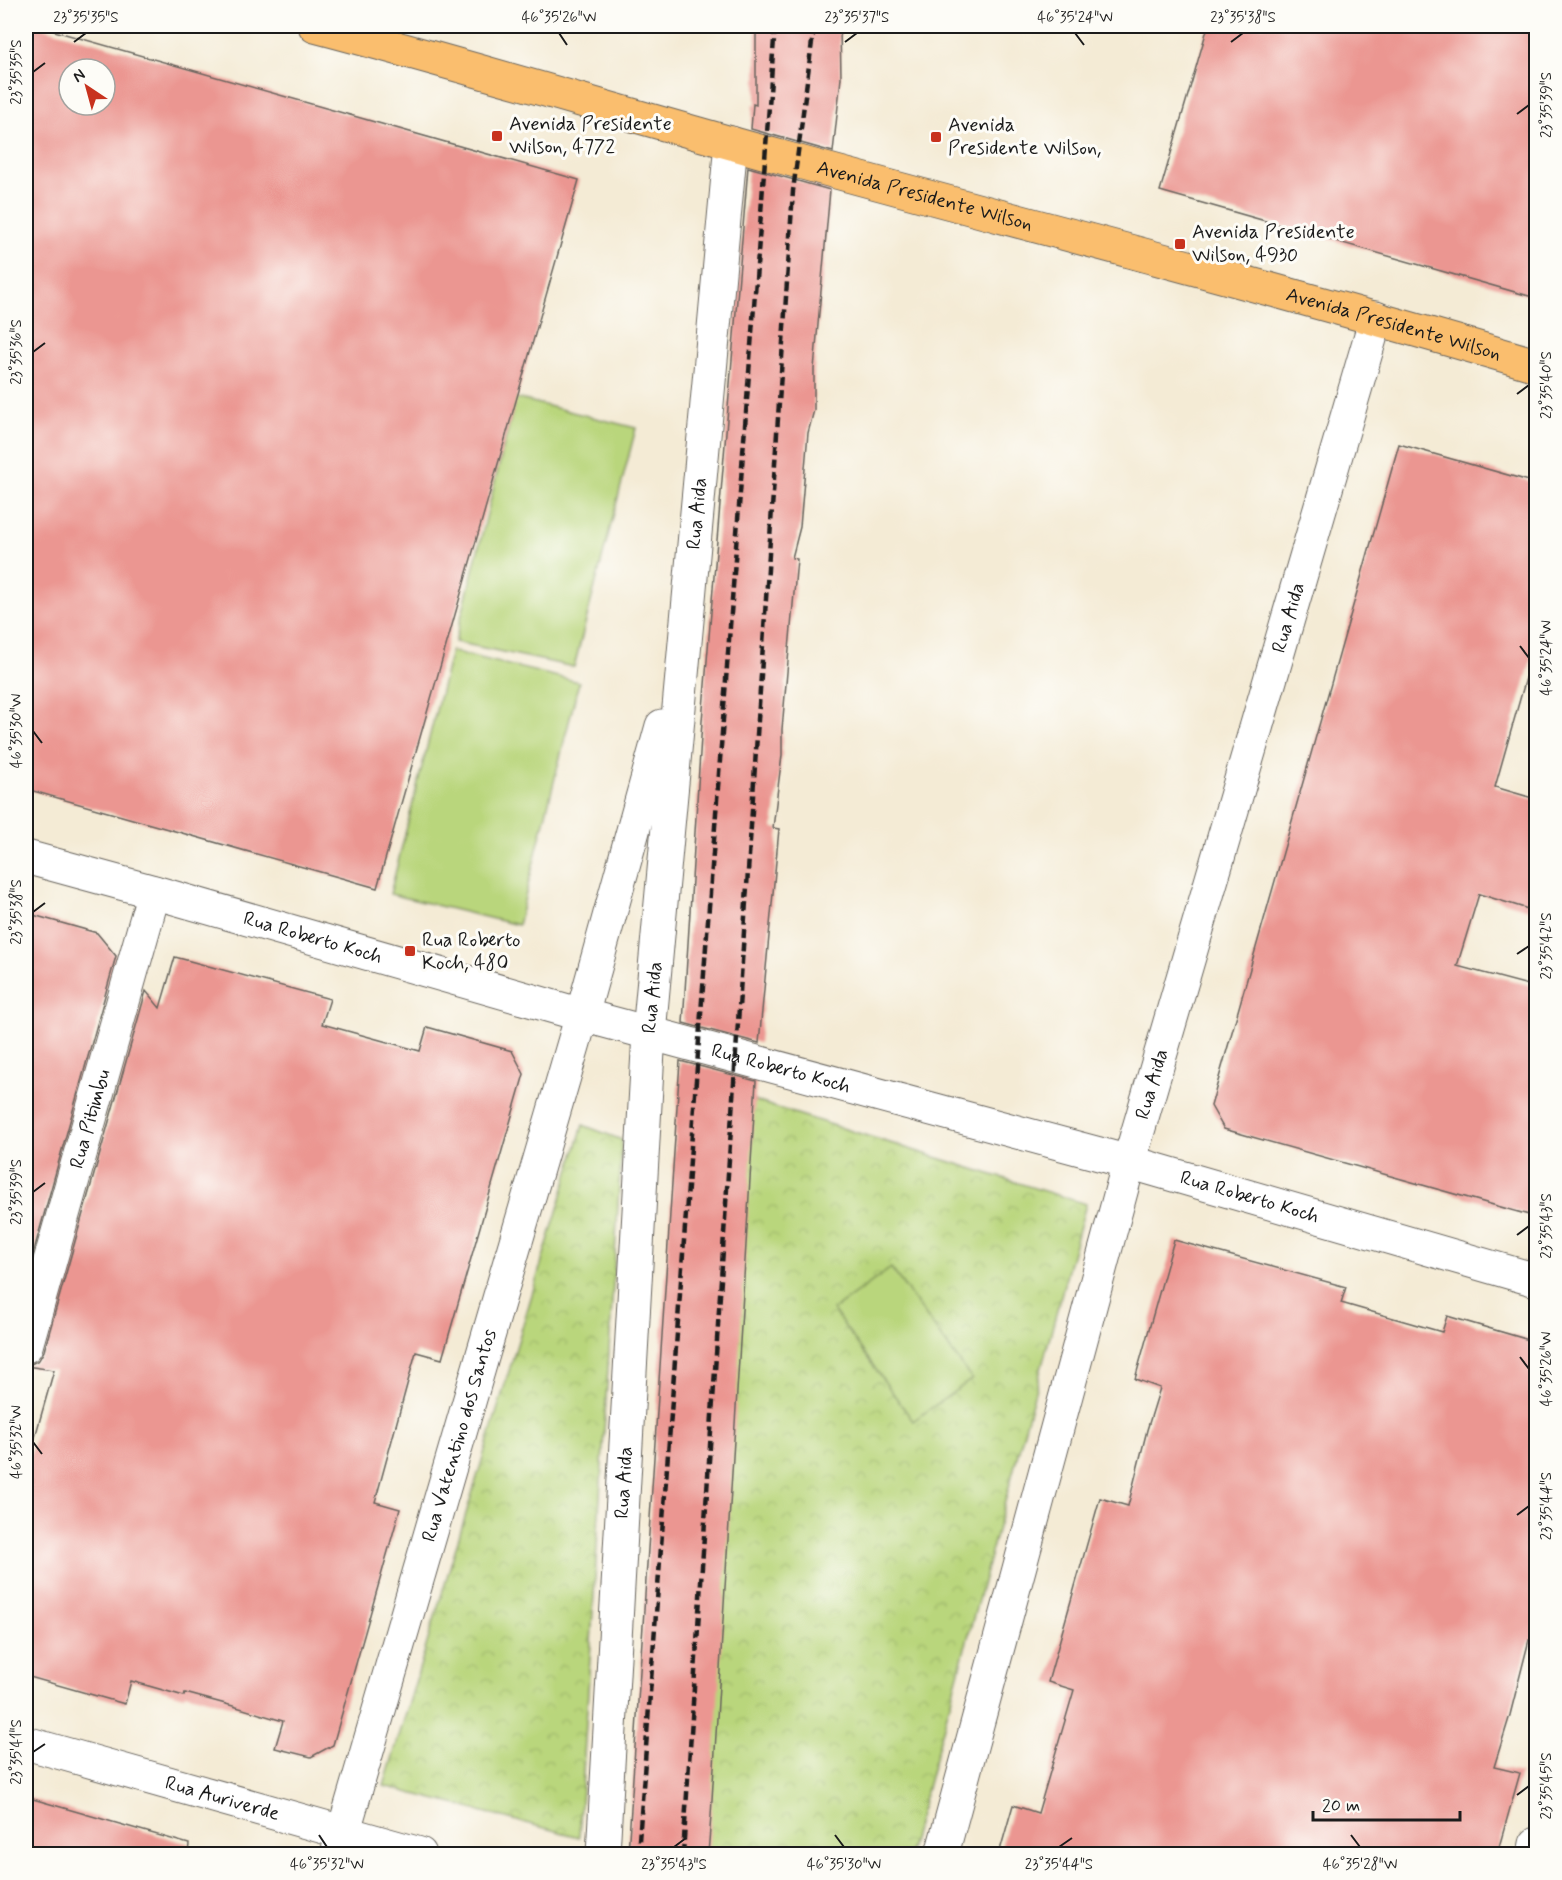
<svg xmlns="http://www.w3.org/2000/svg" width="1562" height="1880" viewBox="0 0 1562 1880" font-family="Mynerve,sans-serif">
<defs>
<pattern id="park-crowns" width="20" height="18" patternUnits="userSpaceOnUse" patternTransform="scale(1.5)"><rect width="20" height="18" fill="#b9d67c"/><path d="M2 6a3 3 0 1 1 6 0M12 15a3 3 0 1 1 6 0" fill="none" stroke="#9eb76b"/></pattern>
</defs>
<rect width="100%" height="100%" fill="#fdfcf7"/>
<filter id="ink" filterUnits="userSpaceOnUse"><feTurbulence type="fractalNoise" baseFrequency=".0167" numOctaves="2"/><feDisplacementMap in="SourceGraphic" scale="12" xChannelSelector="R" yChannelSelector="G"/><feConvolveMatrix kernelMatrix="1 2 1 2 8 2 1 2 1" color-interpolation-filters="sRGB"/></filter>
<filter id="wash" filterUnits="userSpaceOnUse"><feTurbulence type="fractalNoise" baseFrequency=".008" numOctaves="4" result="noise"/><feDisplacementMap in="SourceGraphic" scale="24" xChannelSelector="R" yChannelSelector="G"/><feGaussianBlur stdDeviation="1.35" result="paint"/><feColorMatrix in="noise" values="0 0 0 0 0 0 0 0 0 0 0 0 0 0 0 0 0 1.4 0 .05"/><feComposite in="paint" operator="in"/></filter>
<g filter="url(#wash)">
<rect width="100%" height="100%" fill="#f4ebd5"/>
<g fill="url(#park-crowns)" stroke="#6a794c" stroke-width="1.5">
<path d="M710 1087 1086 1204 909 1854H694L651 1842Z"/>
<path d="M583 1125 622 1140 579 1837 384 1786Z"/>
</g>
<g fill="#b9d67c" stroke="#6a794c" stroke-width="1.5">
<path d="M516 398 636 428 574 667 455 642Z"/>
<path d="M451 651 579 682 518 925 390 894Z"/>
<path d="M891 1268 972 1379 913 1421 833 1310Z"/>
</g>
<g id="blocks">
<g fill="#eb9691" fill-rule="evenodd">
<path d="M26 26H37L579 180 377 888 26 789ZM69 69H105V105H69Z"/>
<path d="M756 26H840L841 78 833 152 751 129 753 104 756 105Z"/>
<path d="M1208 26H1536V298L1160 191Z"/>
<path d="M748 167 830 190 814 369V410L808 433 800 527 792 558 797 559 782 729V755L773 828 779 829 759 1043 683 1023 702 721Z"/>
<path d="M1399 444 1536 483V643L1495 787 1536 799V879L1528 909 1479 894 1457 966 1536 987V1217L1224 1129 1211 1106Z"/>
<path d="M26 913 97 933 116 956 26 1279Z"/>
<path d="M175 957 330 999 322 1024 420 1051 427 1027 512 1051 524 1074 442 1359 416 1352 375 1502 400 1509 333 1745 311 1757 275 1748 283 1721 233 1706 185 1693 184 1696 131 1681 125 1704 26 1676V1469L54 1370 26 1366V1364H31L39 1360 44 1351 146 991 160 1008Z"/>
<path d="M680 1061 756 1081 711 1816 708 1854H628Z"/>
<path d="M1174 1240 1346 1287 1341 1303 1442 1332 1447 1316 1536 1342V1642L1529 1640 1510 1715 1494 1767 1520 1773 1497 1854H999L1013 1805 1038 1813 1074 1690 1048 1682 1100 1498 1128 1506 1147 1430 1160 1388 1135 1379Z"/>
<path d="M26 1797 189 1844 188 1854H26Z"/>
</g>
</g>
</g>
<g filter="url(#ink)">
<use href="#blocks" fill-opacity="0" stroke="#68645d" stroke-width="1.5"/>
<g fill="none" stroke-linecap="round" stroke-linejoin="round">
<g stroke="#68645d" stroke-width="35">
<g id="minor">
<path id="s1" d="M26 857 154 892 582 1015 1129 1162 1536 1280"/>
<path id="s2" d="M26 1346 154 892"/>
<path id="s3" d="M26 1743 420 1854"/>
<path id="s4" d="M337 1854 582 1015 662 726"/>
<path id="s5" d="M603 1854 649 1033 731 143"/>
<path id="s6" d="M942 1854 1129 1162 1376 318"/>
<path d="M1534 1854 1536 1844"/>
</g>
</g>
<g stroke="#68645d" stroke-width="35">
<g id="major">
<path id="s7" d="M315 26C471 67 625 114 781 157 1033 226 1286 291 1536 365"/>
</g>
</g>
<use href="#minor" stroke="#fff" stroke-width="33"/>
<use href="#major" stroke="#fabe6e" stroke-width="33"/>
<g stroke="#1c1c1c" stroke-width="4.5" stroke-dasharray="9 4.5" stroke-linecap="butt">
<path d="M638 1854 775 26"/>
<path d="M683 1854 793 191 814 26"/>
</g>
</g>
</g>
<path fill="none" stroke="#1c1c1c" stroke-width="2" d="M559 33 567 45M1075 33 1084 45M74 42 86 33M845 42 857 33M1231 42 1243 33M33 72 45 63M1517 114 1529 105M33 352 45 343M1517 394 1529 385M1520 646 1529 658M33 731 42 743M33 912 45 903M1517 954 1529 946M33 1192 45 1183M1517 1235 1529 1226M1520 1357 1529 1369M33 1442 42 1454M1517 1515 1529 1506M33 1752 45 1744M1517 1795 1529 1786M319 1835 327 1847M835 1835 844 1847M1351 1835 1360 1847M674 1847 686 1838M1059 1847 1072 1838"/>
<g fill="#c8321e" stroke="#fdfcf7" stroke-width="2">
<rect x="491" y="130" width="12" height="12" rx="3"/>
<rect x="930" y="131" width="12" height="12" rx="3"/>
<rect x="1174" y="238" width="12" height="12" rx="3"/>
<rect x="404" y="945" width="12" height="12" rx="3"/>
</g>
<g text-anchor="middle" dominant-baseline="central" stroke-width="6" stroke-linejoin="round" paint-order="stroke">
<g font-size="20" fill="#1c1c1c" stroke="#fdfcf7" text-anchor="start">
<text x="509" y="124">Avenida Presidente<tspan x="509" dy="23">Wilson, 4772</tspan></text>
<text x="948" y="125">Avenida<tspan x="948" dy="23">Presidente Wilson,</tspan></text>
<text x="1192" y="232">Avenida Presidente<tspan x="1192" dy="23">Wilson, 4930</tspan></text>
<text x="422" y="940">Rua Roberto<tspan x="422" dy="23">Koch, 480</tspan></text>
</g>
<g font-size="20" fill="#1c1c1c" stroke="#fdfcf7">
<text stroke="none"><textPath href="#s7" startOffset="633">Avenida Presidente Wilson</textPath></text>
<text stroke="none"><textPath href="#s7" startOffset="1119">Avenida Presidente Wilson</textPath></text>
<text stroke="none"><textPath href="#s5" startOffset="1344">Rua Aida</textPath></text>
<text stroke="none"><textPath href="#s6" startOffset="1284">Rua Aida</textPath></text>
<text stroke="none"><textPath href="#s1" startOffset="298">Rua Roberto Koch</textPath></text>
<text stroke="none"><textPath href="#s5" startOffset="858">Rua Aida</textPath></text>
<text stroke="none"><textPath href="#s1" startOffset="784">Rua Roberto Koch</textPath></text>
<text stroke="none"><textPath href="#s6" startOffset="798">Rua Aida</textPath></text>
<text stroke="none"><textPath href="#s2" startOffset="236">Rua Pitimbu</textPath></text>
<text stroke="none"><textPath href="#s1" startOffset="1270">Rua Roberto Koch</textPath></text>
<text stroke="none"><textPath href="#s4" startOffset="436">Rua Vatentino dos Santos</textPath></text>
<text stroke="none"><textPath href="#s5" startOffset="372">Rua Aida</textPath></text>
<text stroke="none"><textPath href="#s3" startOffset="204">Rua Auriverde</textPath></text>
</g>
</g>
<rect width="1562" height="1880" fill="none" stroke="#fdfcf7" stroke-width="66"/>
<g transform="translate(87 87) rotate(324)"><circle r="28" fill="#fdfcf7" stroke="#a3a29f" stroke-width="1.5"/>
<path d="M0-4.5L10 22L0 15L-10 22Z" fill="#c8321e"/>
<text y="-9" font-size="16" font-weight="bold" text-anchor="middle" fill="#1c1c1c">N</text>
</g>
<path d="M1313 1811v9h147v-9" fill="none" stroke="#1c1c1c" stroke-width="3"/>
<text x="1322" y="1811" font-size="18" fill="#1c1c1c" stroke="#fdfcf7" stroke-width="4.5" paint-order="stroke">20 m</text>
<rect x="33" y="33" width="1496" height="1814" fill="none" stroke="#1c1c1c" stroke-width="2"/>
<g font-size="15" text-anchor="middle" fill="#1c1c1c">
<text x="86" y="22">23°35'35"S</text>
<text x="559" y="22">46°35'26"W</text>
<text x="857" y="22">23°35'37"S</text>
<text x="1075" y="22">46°35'24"W</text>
<text x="1243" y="22">23°35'38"S</text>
<text transform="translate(16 72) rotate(-90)" y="5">23°35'35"S</text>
<text transform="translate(1546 105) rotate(-90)" y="5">23°35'39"S</text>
<text transform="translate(16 352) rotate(-90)" y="5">23°35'36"S</text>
<text transform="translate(1546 385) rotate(-90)" y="5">23°35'40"S</text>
<text transform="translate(1546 658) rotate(-90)" y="5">46°35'24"W</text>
<text transform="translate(16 731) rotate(-90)" y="5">46°35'30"W</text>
<text transform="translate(16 912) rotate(-90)" y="5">23°35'38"S</text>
<text transform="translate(1546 946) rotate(-90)" y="5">23°35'42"S</text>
<text transform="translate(16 1192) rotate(-90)" y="5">23°35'39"S</text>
<text transform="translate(1546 1226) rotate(-90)" y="5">23°35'43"S</text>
<text transform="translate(1546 1369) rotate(-90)" y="5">46°35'26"W</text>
<text transform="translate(16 1442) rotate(-90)" y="5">46°35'32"W</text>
<text transform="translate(1546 1506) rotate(-90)" y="5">23°35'44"S</text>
<text transform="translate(16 1752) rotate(-90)" y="5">23°35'41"S</text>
<text transform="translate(1546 1786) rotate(-90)" y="5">23°35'45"S</text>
<text x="327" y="1869">46°35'32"W</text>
<text x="674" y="1869">23°35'43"S</text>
<text x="844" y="1869">46°35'30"W</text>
<text x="1059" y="1869">23°35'44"S</text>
<text x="1360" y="1869">46°35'28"W</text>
</g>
</svg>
